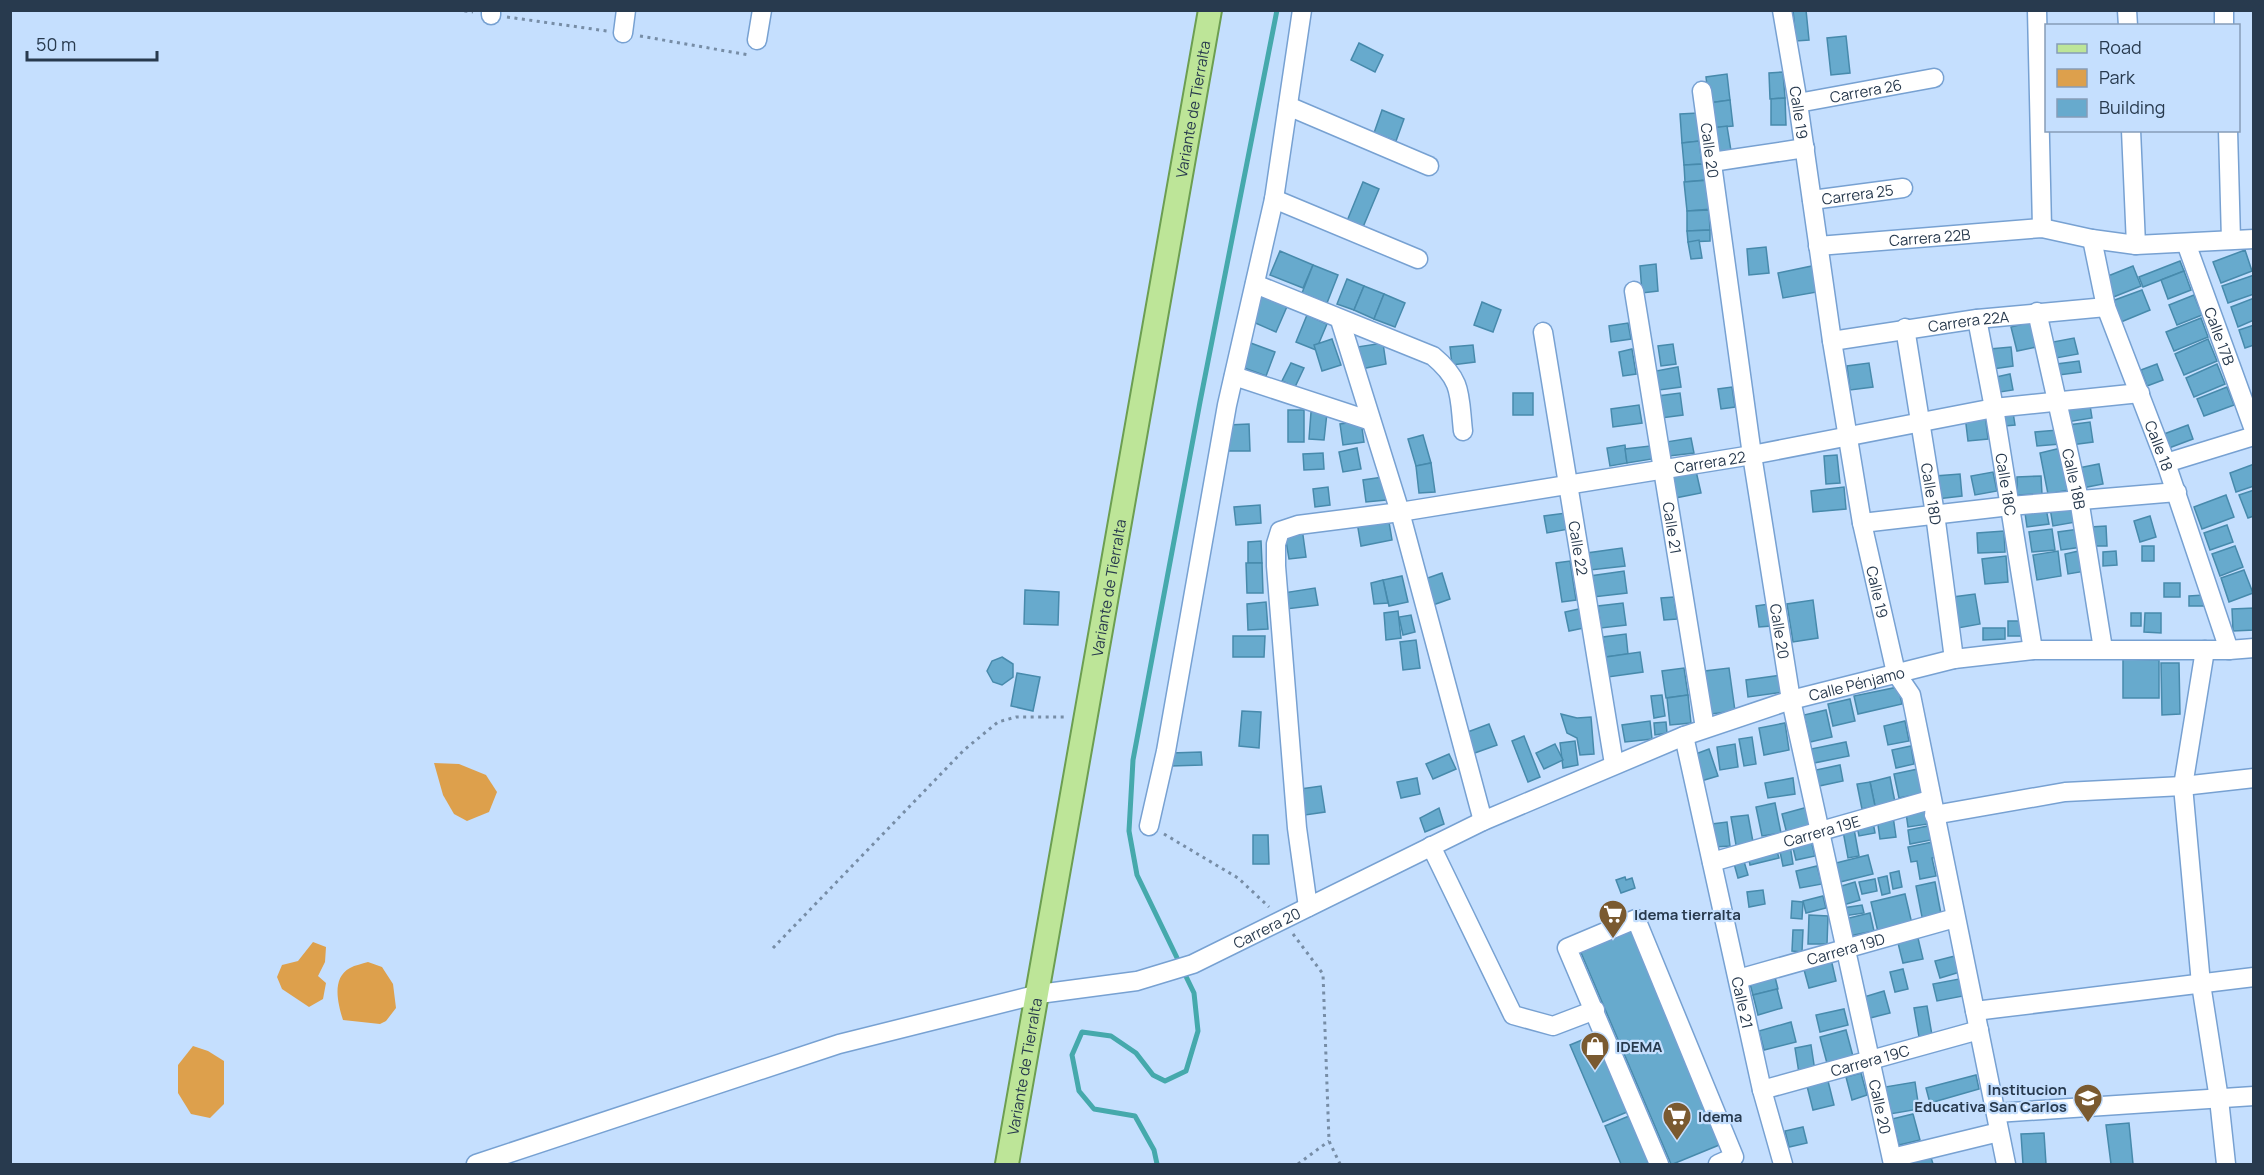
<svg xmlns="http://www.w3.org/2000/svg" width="2264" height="1175" viewBox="0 0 2264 1175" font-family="Manrope,sans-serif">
<rect width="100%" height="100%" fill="#c5dffe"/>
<g fill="#dda04c">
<path d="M434 763 459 764 486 775 497 792 489 812 467 821 454 814 443 795Z"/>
<path d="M313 942 326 947 325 962 318 976 326 983 323 999 309 1007 282 989 277 977 282 965 298 961Z"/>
<path d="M368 962 382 967 393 984 396 1008 386 1021 380 1024 343 1020C338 1004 331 978 350 968 355 965 362 964 368 962Z"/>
<path d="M193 1046 208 1051 224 1061V1104L210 1118 191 1114 178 1093V1065Z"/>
</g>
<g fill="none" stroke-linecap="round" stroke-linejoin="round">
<path stroke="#45a9ac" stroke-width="5" d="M1157 1164 1154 1150 1135 1116 1094 1109 1079 1091 1072 1055 1082 1032 1111 1036 1136 1053 1153 1075 1165 1081 1186 1071 1198 1031 1194 993 1137 875 1129 831 1133 760 1200 402 1277 10"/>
</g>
<g fill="#67aacd" stroke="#478aac" stroke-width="1.5">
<path d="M1793 10H1806L1809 40 1796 41Z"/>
<path d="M1846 36 1850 73 1831 75 1827 38Z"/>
<path d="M1359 43 1383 55 1375 72 1351 60Z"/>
<path d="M1783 72 1785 98 1770 99 1769 73Z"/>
<path d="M1727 74 1730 100 1709 103 1706 77Z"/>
<path d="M1785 98 1786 125H1771V99Z"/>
<path d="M1730 100 1733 126 1712 128 1709 103Z"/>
<path d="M1382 110 1404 119 1396 141 1374 133Z"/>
<path d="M1698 113 1701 141 1682 143 1680 114Z"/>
<path d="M1727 126 1732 157 1717 160 1712 128Z"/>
<path d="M1699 141 1702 164 1684 165 1682 143Z"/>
<path d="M1704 164 1705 180 1685 182 1684 165Z"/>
<path d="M1710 180 1712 209 1687 211 1684 182Z"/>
<path d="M1363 182 1379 189 1363 227 1347 221Z"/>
<path d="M1709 210 1710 230 1687 231V211Z"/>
<path d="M1710 230V241L1688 242 1687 231Z"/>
<path d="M1699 240 1702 258 1691 259 1688 242Z"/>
<path d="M1766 247 1769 273 1749 275 1747 249Z"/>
<path d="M2245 250 2252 271 2221 283 2213 262Z"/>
<path d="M1280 251 1313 265 1303 288 1270 275Z"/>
<path d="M2180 261 2184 271 2143 287 2139 277Z"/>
<path d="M1656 264 1658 291 1642 293 1640 266Z"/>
<path d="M1313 265 1338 275 1327 303 1302 293Z"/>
<path d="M1812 266 1817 292 1783 298 1778 273Z"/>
<path d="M2133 266 2141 286 2111 298 2103 278Z"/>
<path d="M2184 271 2191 290 2168 299 2161 280Z"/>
<path d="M2254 275V294L2228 303 2222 286Z"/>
<path d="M1347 279 1364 286 1354 310 1337 304Z"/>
<path d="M1364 286 1384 294 1374 319 1354 310Z"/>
<path d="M2142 290 2150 310 2121 322 2112 301Z"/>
<path d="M1263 292 1289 302 1276 332 1251 321Z"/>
<path d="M1384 294 1405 303 1395 327 1374 319Z"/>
<path d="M2194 295 2202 315 2177 325 2169 305Z"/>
<path d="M2254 298V320L2238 327 2231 307Z"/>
<path d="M1482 302 1501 310 1493 332 1474 325Z"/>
<path d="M1307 315 1327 324 1316 350 1296 342Z"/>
<path d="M2201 318 2208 337 2174 351 2166 332Z"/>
<path d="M2035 321 2041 346 2017 351 2011 327Z"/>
<path d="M1628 323 1631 339 1611 342 1609 326Z"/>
<path d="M2254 325V345L2245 348 2239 330Z"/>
<path d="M2074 338 2078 354 2056 358 2053 342Z"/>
<path d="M1332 339 1341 365 1322 371 1314 345Z"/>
<path d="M2208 339 2217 361 2184 375 2175 354Z"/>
<path d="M1248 342 1275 352 1266 376 1239 366Z"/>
<path d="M1383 343 1386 364 1361 369 1357 347Z"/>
<path d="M1673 344 1676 364 1661 366 1658 346Z"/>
<path d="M1473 345 1475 362 1452 365 1450 347Z"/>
<path d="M2011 347 2013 366 1993 369 1990 349Z"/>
<path d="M1632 349 1636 374 1623 376 1619 352Z"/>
<path d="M2079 361 2081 372 2059 375 2057 364Z"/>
<path d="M1291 363 1304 368 1295 387 1282 381Z"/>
<path d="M1869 363 1873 387 1850 390 1847 366Z"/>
<path d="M2157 364 2163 380 2147 386 2141 370Z"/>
<path d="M2217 364 2225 384 2194 397 2186 378Z"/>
<path d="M1678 367 1681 387 1659 390 1656 371Z"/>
<path d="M2010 374 2013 390 2000 392 1996 377Z"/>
<path d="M1732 387 1735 407 1721 409 1718 389Z"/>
<path d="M2227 387 2234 405 2204 416 2197 399Z"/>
<rect x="1513" y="393" width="20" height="22"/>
<path d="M1680 393 1683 415 1661 418 1658 396Z"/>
<path d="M2089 399 2092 418 2067 422 2064 402Z"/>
<path d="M1639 405 1642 423 1613 427 1611 409Z"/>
<path d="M2012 406 2015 425 2005 426 2003 407Z"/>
<rect x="1288" y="410" width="16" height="32"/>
<path d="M1311 412 1327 413 1324 440 1309 439Z"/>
<path d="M1985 414 1988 439 1968 441 1965 416Z"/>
<path d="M1361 421 1364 442 1343 445 1340 424Z"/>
<path d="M2090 422 2093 442 2071 445 2068 425Z"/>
<path d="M1249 424 1250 451H1229L1228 425Z"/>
<path d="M2188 425 2193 439 2169 448 2164 434Z"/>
<path d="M2058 430 2060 444 2037 446 2035 432Z"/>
<path d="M1423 435 1431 463 1416 466 1408 439Z"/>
<path d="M1691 438 1694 453 1669 456 1666 442Z"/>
<path d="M1625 445 1627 463 1610 466 1607 448Z"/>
<path d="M1650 446 1652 459 1627 463 1625 449Z"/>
<path d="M1357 448 1361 469 1343 472 1339 452Z"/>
<path d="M2061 448 2069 490 2048 494 2040 453Z"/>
<path d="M1323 453 1324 469 1304 470 1303 454Z"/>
<path d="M1837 455 1840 483 1826 484 1824 456Z"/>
<path d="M1431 463 1435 492 1419 493 1416 466Z"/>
<path d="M2099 464 2103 484 2082 488 2078 468Z"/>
<path d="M2254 464V486L2236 492 2230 473Z"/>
<path d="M1696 471 1701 493 1675 498 1671 476Z"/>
<path d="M1993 472 1997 491 1975 495 1971 476Z"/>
<path d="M1960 474 1962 496 1937 499 1935 476Z"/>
<path d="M2041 476 2042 494 2017 495V477Z"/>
<path d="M1383 477 1386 500 1366 502 1363 480Z"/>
<path d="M1328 487 1330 505 1315 507 1313 489Z"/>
<path d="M1844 487 1846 509 1813 512 1811 491Z"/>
<path d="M2254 490V516L2248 518 2239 495Z"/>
<path d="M2226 495 2234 517 2202 529 2194 507Z"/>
<path d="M2045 503 2049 524 2027 527 2024 506Z"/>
<path d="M2073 504 2076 522 2053 526 2050 508Z"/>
<path d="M1260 505 1261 523 1236 525 1234 507Z"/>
<path d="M1566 513 1569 529 1547 533 1544 516Z"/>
<path d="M1388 516 1392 540 1361 546 1357 522Z"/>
<path d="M2150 516 2156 537 2140 542 2134 521Z"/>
<path d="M2227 525 2233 542 2210 550 2204 533Z"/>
<path d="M2106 526 2107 546H2090V527Z"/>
<path d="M1302 528 1306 557 1289 559 1284 530Z"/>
<path d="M2052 529 2055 550 2032 552 2029 532Z"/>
<path d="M2079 529 2082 547 2061 550 2058 532Z"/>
<path d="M2004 531 2005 552 1978 553 1977 533Z"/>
<path d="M1261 541 1262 563H1248V542Z"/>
<rect x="2142" y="546" width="12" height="15"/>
<path d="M2235 546 2243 567 2220 576 2212 554Z"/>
<path d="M1622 548 1625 566 1590 570 1587 553Z"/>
<path d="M2083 550 2086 571 2068 574 2065 554Z"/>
<path d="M2058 551 2061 576 2037 580 2033 555Z"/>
<path d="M2116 551 2117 565 2103 566V552Z"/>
<path d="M2006 556 2008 582 1985 584 1982 559Z"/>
<path d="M1570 561 1576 600 1562 602 1556 563Z"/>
<path d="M1246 563H1262L1263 593H1247Z"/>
<path d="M2244 570 2253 593 2229 602 2221 578Z"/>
<path d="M1624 571 1627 593 1593 597 1590 576Z"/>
<path d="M1442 573 1450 599 1433 605 1425 579Z"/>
<path d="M1402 576 1408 602 1389 606 1383 580Z"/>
<path d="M1383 580 1388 603 1374 604 1371 583Z"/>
<rect x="2164" y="583" width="16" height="14"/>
<path d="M1315 588 1318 605 1286 609 1283 593Z"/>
<path d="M1025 590 1059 592 1058 625 1024 624Z"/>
<path d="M1975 594 1980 624 1958 628 1953 597Z"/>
<path d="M2204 595V606H2189V596Z"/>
<path d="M1674 597 1677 619 1664 620 1661 598Z"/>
<path d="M1813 600 1818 638 1793 642 1787 604Z"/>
<path d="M1266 602 1268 629 1248 630 1247 604Z"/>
<path d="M1623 603 1626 625 1601 628 1598 606Z"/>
<path d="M1769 604 1771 626 1759 627 1756 606Z"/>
<path d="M2254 608V630L2233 631 2232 609Z"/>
<path d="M1579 609 1584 628 1569 631 1565 612Z"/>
<path d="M1398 611 1401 638 1386 640 1384 613Z"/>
<rect x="2131" y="613" width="10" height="13"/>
<path d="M2145 613H2161V633L2144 632Z"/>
<path d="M1411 615 1415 632 1403 635 1399 617Z"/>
<path d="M2008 621H2021L2022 636H2008Z"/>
<path d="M1983 628H2005V639L1983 640Z"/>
<path d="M1626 634 1628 654 1606 657 1603 637Z"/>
<path d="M1233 636H1265L1264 657H1233Z"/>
<path d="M1416 640 1420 668 1403 670 1400 642Z"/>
<path d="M1640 652 1643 672 1608 677 1606 657Z"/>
<path d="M1002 657 1013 664V677L1002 685 993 682 987 671 992 661Z"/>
<path d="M2123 659 2159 660V698H2123Z"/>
<path d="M2161 663H2179L2180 714 2162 715Z"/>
<path d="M1684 668 1688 695 1666 698 1662 671Z"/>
<path d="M1729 668 1735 711 1711 714 1705 671Z"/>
<path d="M1017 673 1040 677 1033 711 1011 706Z"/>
<path d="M1781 675 1783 692 1748 697 1746 680Z"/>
<path d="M1898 687 1902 704 1858 714 1854 696Z"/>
<path d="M1662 695 1665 716 1654 718 1651 696Z"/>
<path d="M1688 695 1691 723 1670 725 1667 698Z"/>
<path d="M1850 699 1855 721 1833 726 1828 704Z"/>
<path d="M1826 710 1832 737 1810 742 1804 715Z"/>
<path d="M1242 711 1261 712 1259 748 1239 746Z"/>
<path d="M1561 714 1577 718 1591 717 1594 754 1580 755 1577 738 1567 733Z"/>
<path d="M1650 721 1652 739 1625 742 1622 725Z"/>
<path d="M1905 721 1909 741 1888 745 1884 726Z"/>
<path d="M1666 722 1667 733 1655 735 1654 723Z"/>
<path d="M1785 723 1789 750 1764 755 1759 728Z"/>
<path d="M1489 724 1497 745 1472 754 1465 733Z"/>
<path d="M1524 736 1540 777 1528 782 1512 741Z"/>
<path d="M1752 737 1756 764 1744 766 1739 739Z"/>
<path d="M1575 741 1578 765 1563 768 1560 743Z"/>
<path d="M1846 742 1849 756 1814 763 1811 749Z"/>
<path d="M1555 744 1563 760 1544 769 1536 753Z"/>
<path d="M1735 744 1738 767 1720 770 1717 747Z"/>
<path d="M1911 746 1914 764 1896 768 1892 750Z"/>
<path d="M1709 749 1718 776 1701 781 1693 755Z"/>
<path d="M1201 752 1202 765 1171 766V753Z"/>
<path d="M1449 754 1456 769 1433 779 1426 764Z"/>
<path d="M1840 765 1843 781 1819 786 1816 770Z"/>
<path d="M1918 769 1924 793 1899 798 1894 774Z"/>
<path d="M1890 777 1895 802 1875 806 1870 782Z"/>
<path d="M1417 778 1420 794 1401 798 1397 782Z"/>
<path d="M1793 778 1795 794 1768 798 1765 783Z"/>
<path d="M1870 782 1875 806 1862 809 1857 784Z"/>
<path d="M1321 786 1325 812 1305 815 1301 789Z"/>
<path d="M1775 803 1781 833 1762 836 1756 807Z"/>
<path d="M1808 807 1813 827 1787 834 1782 814Z"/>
<path d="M1439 808 1444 824 1425 832 1420 818Z"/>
<path d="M1925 810 1928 824 1908 827 1906 813Z"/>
<path d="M1748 815 1753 842 1736 845 1731 817Z"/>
<path d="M1893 816 1896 837 1880 839 1877 818Z"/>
<path d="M1727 822 1730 846 1714 847 1712 824Z"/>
<path d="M1873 822 1875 833 1859 836 1857 826Z"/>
<path d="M1928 826 1931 840 1910 844 1908 830Z"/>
<path d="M1854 829 1859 856 1848 858 1843 831Z"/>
<path d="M1253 835H1268L1269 864H1253Z"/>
<path d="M1811 840 1815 856 1796 860 1792 844Z"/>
<path d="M1933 842 1936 857 1932 858 1936 876 1920 879 1917 861 1911 862 1908 847Z"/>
<path d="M1790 845 1793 864 1783 866 1779 847Z"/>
<path d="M1776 848 1779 858 1750 865 1748 855Z"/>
<path d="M1868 855 1873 874 1840 882 1836 863Z"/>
<path d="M1743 858 1748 875 1738 878 1733 860Z"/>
<path d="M1817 866 1822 884 1800 888 1796 871Z"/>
<path d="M1899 871 1902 887 1893 889 1890 873Z"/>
<path d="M1887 876 1890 893 1882 895 1878 878Z"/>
<path d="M1625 877 1626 880 1632 878 1635 888 1621 893 1616 880Z"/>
<path d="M1875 879 1877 891 1862 894 1859 882Z"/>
<path d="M1855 882 1860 900 1840 906 1835 888Z"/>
<path d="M1935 882 1941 914 1922 917 1916 886Z"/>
<path d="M1763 890 1765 904 1749 907 1747 892Z"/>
<path d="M1905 894 1912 924 1878 932 1871 902Z"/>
<path d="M1823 896 1826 908 1806 913 1803 901Z"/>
<path d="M1792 901 1803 902 1802 919 1791 918Z"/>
<path d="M1862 905 1864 913 1844 916 1843 908Z"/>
<path d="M1870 913 1874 931 1849 936 1845 919Z"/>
<path d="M1809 915 1828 916 1827 944H1808Z"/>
<path d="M1632 925 1724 1143 1673 1164H1671L1579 948Z"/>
<path d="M1793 930H1803L1802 952 1792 951Z"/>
<path d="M1917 934 1923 959 1903 963 1897 939Z"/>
<path d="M1955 956 1960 972 1940 978 1935 961Z"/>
<path d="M1831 959 1836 981 1809 988 1803 966Z"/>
<path d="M1903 969 1908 989 1895 992 1890 972Z"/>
<path d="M1774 973 1778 989 1753 995 1749 980Z"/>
<path d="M1959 979 1963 996 1937 1001 1933 984Z"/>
<path d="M1777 989 1782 1008 1758 1015 1753 995Z"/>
<path d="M1884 991 1890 1013 1870 1018 1864 997Z"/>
<path d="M1927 1006 1932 1035 1919 1037 1914 1008Z"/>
<path d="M1844 1009 1848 1025 1820 1032 1816 1015Z"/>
<path d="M1791 1022 1796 1042 1764 1050 1759 1031Z"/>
<path d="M1846 1030 1854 1060 1828 1067 1820 1037Z"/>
<path d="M1594 1035 1627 1112 1603 1122 1570 1045Z"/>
<path d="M1811 1045 1815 1071 1799 1073 1795 1048Z"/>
<path d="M1861 1073 1867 1095 1852 1100 1846 1077Z"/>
<path d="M1976 1075 1979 1089 1930 1103 1926 1088Z"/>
<path d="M1828 1081 1834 1105 1813 1110 1807 1086Z"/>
<path d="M1915 1082 1919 1109 1890 1114 1885 1087Z"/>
<path d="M1913 1114 1920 1140 1899 1145 1892 1119Z"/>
<path d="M1629 1116 1649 1164H1621L1605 1126Z"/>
<path d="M2129 1123 2133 1164H2111L2106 1125Z"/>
<path d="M1803 1127 1807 1143 1789 1147 1785 1131Z"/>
<path d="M2044 1133 2046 1164H2023L2021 1134Z"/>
<path d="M1930 1154 1933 1164H1906L1905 1160Z"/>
</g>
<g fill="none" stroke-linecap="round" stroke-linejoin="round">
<g stroke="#77a1d2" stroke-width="21">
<g id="minor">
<path id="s1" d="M1782 10 1798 103 1832 341 1862 523 1896 673 1911 695 2006 1164"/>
<path d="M2037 10 2042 228"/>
<path d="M2127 10 2128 26"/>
<path d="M2224 10V26"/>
<path d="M491 15V10"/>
<path d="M623 33 626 10"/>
<path d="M757 40 762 10"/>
<path id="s2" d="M1702 91 1752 455 1791 700 1893 1164"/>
<path id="s3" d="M1798 103 1934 78"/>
<path d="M1288 106 1429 166"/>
<path d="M2131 130 2136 245"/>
<path d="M2228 130 2231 240"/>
<path d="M1712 162 1805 148"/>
<path d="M1274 199 1418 259"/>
<path id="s4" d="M1812 200 1903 188"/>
<path id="s5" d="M2092 239 2106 307 2166 463 2229 650"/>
<path id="s6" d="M2186 243 2254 430"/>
<path id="s7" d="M1818 246 2042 228 2092 239 2136 245 2254 239"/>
<path d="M1255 284 1433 356C1463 381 1459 395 1463 431"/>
<path id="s8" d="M1634 291 1705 728"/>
<path id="s9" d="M2037 312 2079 499 2103 649"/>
<path id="s10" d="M1977 319 1994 408 2033 650"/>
<path d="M1340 320 1400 512 1483 821"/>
<path id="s11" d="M1905 328 1935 514 1954 659"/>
<path id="s12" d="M1543 332 1614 764"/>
<path id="s13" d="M1832 341 1977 319 2106 307"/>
<path d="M1234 376 1371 421"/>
<path d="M2166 463 2254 436"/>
<path d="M1862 523 2010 506 2177 492"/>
<path d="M2205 650 2183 786 2201 984 2219 1099 2226 1164"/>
<path id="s14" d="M1684 736 1762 1090 1783 1164"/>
<path d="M1934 815 2065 792 2183 786 2254 778"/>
<path d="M1149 826 1166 751 1227 405 1274 199 1302 10"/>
<path d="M1431 846 1513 1015 1553 1026 1595 1010"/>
<path id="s15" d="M1712 862 1930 800"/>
<path id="s16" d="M1308 907 1297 828 1276 566V544L1280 531 1298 525 1400 512 1752 455 1994 408 2140 393"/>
<path id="s17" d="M1738 979 1955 918"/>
<path d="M1975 1011 2254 977"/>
<path id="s18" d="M1762 1090 1979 1030"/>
<path d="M1996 1113 2254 1096"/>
<path d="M1892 1158 1999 1132"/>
<path id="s19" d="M476 1164 839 1044 1039 994 1137 981 1193 964 1483 821 1684 736 1791 700 1954 659 2033 650H2229L2254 648"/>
<path d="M1659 1164 1567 948 1636 919 1734 1157 1718 1164"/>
</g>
</g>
<g stroke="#6c9e51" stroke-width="26">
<g id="major">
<path id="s20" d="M1007 1164 1210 10"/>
</g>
</g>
<g stroke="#778da6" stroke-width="3" stroke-dasharray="3 4.5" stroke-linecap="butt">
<path d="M457 10 473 12"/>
<path d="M507 17 607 31"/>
<path d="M640 36 749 55"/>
<path d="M1164 834 1238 878 1269 907"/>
<path d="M1293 934 1323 974 1329 1141 1340 1164"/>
<path d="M773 948 964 750 998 722 1016 717H1066"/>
<path d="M1298 1164 1329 1141"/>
</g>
<use href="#minor" stroke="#fff" stroke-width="18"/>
<use href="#major" stroke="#bde598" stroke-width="22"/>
</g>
<defs>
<g id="supermarket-pin" transform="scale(1.5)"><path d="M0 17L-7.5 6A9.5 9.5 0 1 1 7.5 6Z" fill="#7a5a30" stroke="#c5dffe"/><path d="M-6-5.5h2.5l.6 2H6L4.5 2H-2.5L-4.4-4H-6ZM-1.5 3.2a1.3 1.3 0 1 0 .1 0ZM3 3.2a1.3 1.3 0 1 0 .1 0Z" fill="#fff"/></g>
<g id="shop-pin" transform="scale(1.5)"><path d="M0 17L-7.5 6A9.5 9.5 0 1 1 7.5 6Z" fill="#7a5a30" stroke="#c5dffe"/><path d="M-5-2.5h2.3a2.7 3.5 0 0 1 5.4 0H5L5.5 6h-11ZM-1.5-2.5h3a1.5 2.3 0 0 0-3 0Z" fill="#fff"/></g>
<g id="school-pin" transform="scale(1.5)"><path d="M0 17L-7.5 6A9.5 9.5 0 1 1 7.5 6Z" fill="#7a5a30" stroke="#c5dffe"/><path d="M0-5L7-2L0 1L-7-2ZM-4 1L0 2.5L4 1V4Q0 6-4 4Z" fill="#fff"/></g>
</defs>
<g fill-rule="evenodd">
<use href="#supermarket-pin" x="1613" y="914"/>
<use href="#shop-pin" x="1595" y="1046"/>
<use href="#school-pin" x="2088" y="1098"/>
<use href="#supermarket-pin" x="1677" y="1116"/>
</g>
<g text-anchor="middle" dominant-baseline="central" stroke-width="4.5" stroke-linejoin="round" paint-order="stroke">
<g font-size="15" fill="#283a4e" stroke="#c5dffe">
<text stroke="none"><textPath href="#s3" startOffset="69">Carrera 26</textPath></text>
<text stroke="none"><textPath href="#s20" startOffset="1071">Variante de Tierralta</textPath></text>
<text stroke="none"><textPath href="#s1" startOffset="104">Calle 19</textPath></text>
<text stroke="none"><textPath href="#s2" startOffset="60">Calle 20</textPath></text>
<text stroke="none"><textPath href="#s4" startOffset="46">Carrera 25</textPath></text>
<text stroke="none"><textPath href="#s7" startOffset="112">Carrera 22B</textPath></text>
<text stroke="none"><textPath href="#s13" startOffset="138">Carrera 22A</textPath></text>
<text stroke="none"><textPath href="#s6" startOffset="99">Calle 17B</textPath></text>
<text stroke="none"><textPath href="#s5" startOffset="218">Calle 18</textPath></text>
<text stroke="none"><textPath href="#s16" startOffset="814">Carrera 22</textPath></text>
<text stroke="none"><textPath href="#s9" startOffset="171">Calle 18B</textPath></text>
<text stroke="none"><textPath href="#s10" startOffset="168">Calle 18C</textPath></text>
<text stroke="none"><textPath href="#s11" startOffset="168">Calle 18D</textPath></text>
<text stroke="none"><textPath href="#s8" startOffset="240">Calle 21</textPath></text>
<text stroke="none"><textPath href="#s12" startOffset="219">Calle 22</textPath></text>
<text stroke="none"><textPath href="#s20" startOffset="585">Variante de Tierralta</textPath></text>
<text stroke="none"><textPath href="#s1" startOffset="590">Calle 19</textPath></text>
<text stroke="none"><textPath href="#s2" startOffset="546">Calle 20</textPath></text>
<text stroke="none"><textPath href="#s19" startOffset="1468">Calle Pénjamo</textPath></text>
<text stroke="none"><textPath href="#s15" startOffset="114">Carrera 19E</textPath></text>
<text stroke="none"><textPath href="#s19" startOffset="828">Carrera 20</textPath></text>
<text stroke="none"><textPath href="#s17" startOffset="112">Carrera 19D</textPath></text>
<text stroke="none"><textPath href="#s14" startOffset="273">Calle 21</textPath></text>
<text stroke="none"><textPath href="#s18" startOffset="112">Carrera 19C</textPath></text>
<text stroke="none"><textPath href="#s20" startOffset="99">Variante de Tierralta</textPath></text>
<text stroke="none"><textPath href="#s2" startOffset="1032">Calle 20</textPath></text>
</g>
<g font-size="15" font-weight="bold" fill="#283a4e" stroke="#c5dffe" text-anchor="start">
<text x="1634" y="914">Idema tierralta</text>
<text x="1616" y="1046">IDEMA</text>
<text x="2067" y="1089" text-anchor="end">Institucion<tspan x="2067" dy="17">Educativa San Carlos</tspan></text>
<text x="1698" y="1116">Idema</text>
</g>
</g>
<rect width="2264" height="1175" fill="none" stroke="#283a4e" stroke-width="24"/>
<rect x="2045" y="24" width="195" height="108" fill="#c5dffe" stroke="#869db8" stroke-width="1.5"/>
<rect x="2057" y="44" width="30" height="9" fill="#bde598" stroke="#869db8" stroke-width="1.5"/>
<text x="2099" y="54" font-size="18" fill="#283a4e">Road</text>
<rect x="2057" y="69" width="30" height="18" fill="#dda04c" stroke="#869db8" stroke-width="1.5"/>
<text x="2099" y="84" font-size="18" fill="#283a4e">Park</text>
<rect x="2057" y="99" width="30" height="18" fill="#67aacd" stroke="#869db8" stroke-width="1.5"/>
<text x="2099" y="114" font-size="18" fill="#283a4e">Building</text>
<path d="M27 51v9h130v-9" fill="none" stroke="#283a4e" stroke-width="3"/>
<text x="36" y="51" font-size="18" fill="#283a4e" stroke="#c5dffe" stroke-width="4.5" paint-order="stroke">50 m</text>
</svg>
